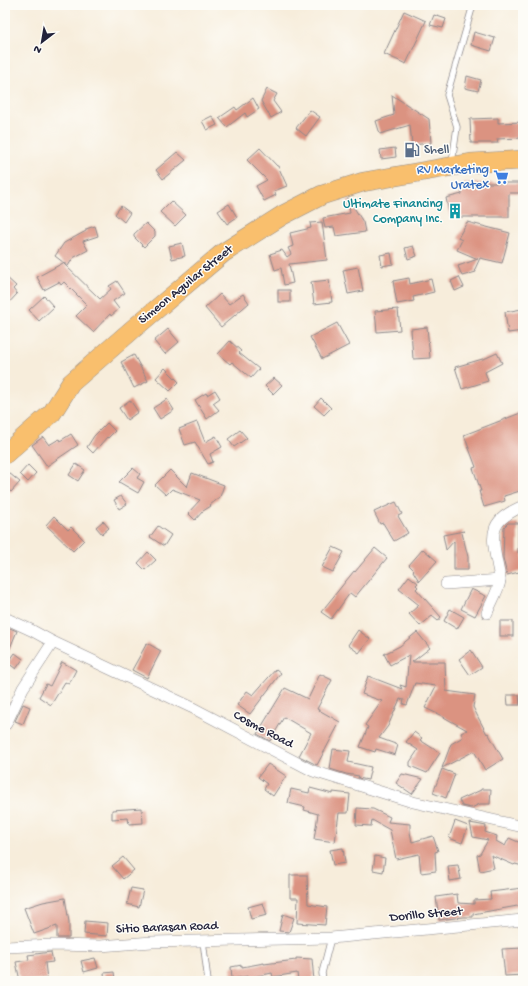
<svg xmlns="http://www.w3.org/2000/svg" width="528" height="986" viewBox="0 0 528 986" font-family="'Gochi Hand',sans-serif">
<rect width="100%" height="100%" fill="#fdfcf7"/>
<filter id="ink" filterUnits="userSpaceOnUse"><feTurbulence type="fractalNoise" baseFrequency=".025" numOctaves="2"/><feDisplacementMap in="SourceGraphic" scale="8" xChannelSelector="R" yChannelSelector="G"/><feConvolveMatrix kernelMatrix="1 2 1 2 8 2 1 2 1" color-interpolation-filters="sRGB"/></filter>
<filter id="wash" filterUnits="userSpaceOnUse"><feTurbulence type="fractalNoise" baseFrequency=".012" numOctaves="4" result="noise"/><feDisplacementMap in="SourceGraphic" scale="16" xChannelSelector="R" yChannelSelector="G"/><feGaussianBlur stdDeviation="0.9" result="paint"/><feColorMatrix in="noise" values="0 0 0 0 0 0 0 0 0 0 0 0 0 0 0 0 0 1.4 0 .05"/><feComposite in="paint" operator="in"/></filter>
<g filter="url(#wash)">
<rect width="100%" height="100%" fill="#f7eddb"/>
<g id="blocks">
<g fill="#db9381">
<path d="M404 11 426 21 406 64 384 54Z"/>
<path d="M434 15 446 19 443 28 430 25Z"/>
<path d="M474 32 495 38 491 51 471 45Z"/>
<path d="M467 76 481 80 478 91 465 88Z"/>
<path d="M267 89 277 94 273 101 281 112 271 118 261 101Z"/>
<path d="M392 95 429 119 431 143 412 145 410 125 380 134 376 121 394 115Z"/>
<path d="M253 98 259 109 247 117 245 113 227 127 219 118 235 107 237 110Z"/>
<path d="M310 110 320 117 306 136 296 128Z"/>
<path d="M212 116 217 125 207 130 202 121Z"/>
<path d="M498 118V123L523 122V138L497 139 498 143H471L470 119Z"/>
<path d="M260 148 277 166H278L287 186 274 191 276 195 264 201 256 186 267 180 247 160Z"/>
<path d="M395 148 396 157 381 159 380 150Z"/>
<path d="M177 152 186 160 163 179 156 170Z"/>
<path d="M477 182V183H523V193H509V217H450L446 198 462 194 461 184Z"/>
<path d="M348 198 363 222 365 232 336 236 334 227 325 228 323 218 350 213Z"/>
<path d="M171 201 186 215 175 226 160 212Z"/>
<path d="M229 204 237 217 227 224 218 211Z"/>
<path d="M121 206 130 213 124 222 115 214Z"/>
<path d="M322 222 327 260 289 264 293 283 284 285 281 268 275 270 270 254 282 250 287 257 291 254 288 248 293 246 290 233 311 228 310 223Z"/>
<path d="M467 222 510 233 502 263 480 258 475 269 476 272 462 276 458 266 478 259 457 250 462 240 458 238Z"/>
<path d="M146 223 155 232V236L144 247 134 237V234Z"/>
<path d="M95 226 98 236 83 241 88 250 73 258 68 266 55 256 64 243 86 231V229Z"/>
<path d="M182 243 185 256 172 259 169 246Z"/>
<path d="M413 246 417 256 408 259 405 248Z"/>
<path d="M391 253 393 264 382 266 380 255Z"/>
<path d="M63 263 100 299 111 289 109 286 117 281 125 293 113 301 119 309 111 316 110 314 93 332 76 316 87 305 64 282 61 285 59 282 44 290 37 277Z"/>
<path d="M358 267 363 291 348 294 343 270Z"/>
<path d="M5 276 16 286 13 289 17 294 5 307Z"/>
<path d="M459 277 464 287 455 291 451 281Z"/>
<path d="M409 278 410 284 431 279 434 292 413 297 414 301 397 304 393 281Z"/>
<path d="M329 280 332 302 314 304 311 282Z"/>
<rect x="278" y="290" width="12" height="12"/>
<path d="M220 294 229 304 243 294 249 303 221 327 205 308Z"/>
<path d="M44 296 54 307 39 321 29 310Z"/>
<path d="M398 309 400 330 377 332 375 311Z"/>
<path d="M522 309 523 331 508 333 505 312Z"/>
<path d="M337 323 349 345 322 359 310 337Z"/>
<path d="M427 327 430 358 413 359 411 329Z"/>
<path d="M168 329 179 342 165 354 154 341Z"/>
<path d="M230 341 241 351 239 353 259 369 251 378 232 362 230 364 218 354Z"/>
<path d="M497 353 502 363 485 372 488 381 462 389 455 367 486 358Z"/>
<path d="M134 355 148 381 134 388 121 362Z"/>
<path d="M165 368 179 382 170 391 156 378Z"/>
<path d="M274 378 282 385 273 394 265 386Z"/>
<path d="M215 390 220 398 213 403 219 410 207 419 195 400 206 393 207 395Z"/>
<path d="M321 398 331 408 324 415 314 406Z"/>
<path d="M167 399 174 410 160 419 153 408Z"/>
<path d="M130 400 138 412 127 420 119 408Z"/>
<path d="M523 412V490L504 496 505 501 484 507 479 491H481L473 468 476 467 464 435Z"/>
<path d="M197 422 205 442 216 436 222 447 210 454 213 462 208 464 195 442 185 445 179 429Z"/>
<path d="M107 423 115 431 108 438 107 437 93 453 87 447 94 436Z"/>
<path d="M240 430 247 438 234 447 228 439Z"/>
<path d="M71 434 78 445 47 466 32 445 43 437 49 445 59 439 60 441Z"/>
<path d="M76 464 85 470 78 481 69 475Z"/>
<path d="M28 465 36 473 28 482 20 474Z"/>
<path d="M133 468 140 474 137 478 144 482 138 493 119 482Z"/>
<path d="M170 470 187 487 192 473 224 485 220 497 210 505 211 506 203 511 195 520 188 513 200 500 172 489 166 495 155 485Z"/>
<path d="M9 473 20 482 11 492 5 487V477Z"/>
<path d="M121 496 127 504 119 509 114 500Z"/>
<path d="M396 502 402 514 398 516 408 533 394 541 383 523 380 524 374 512Z"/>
<path d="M54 516 68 530 71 527 84 540 73 551 46 525Z"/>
<path d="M103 521 109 528 102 534 96 527Z"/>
<path d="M508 523H518V553L523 551V571L507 575 503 558 504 527Z"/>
<path d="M158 526 171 535 164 546 150 537Z"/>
<path d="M464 531 462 533 468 557V570H454V541L446 550 443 535Z"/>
<path d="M333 547 344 552 333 572 322 567Z"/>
<path d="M375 548 387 558 355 597 350 593 331 619 321 612 354 571 355 572Z"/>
<path d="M423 549 437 561 419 581 413 571 414 570 409 565Z"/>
<path d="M148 552 156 560 145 570 138 563Z"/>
<path d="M409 576 418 583 416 585 418 587 416 589 441 617 438 621 432 616 420 626 409 614 419 605 399 589Z"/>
<path d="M471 589 486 596 475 616 461 609Z"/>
<path d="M450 609 464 617 457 629 444 621Z"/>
<rect x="500" y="621" width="13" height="15"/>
<path d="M5 626 17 631 5 660Z"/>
<path d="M358 630 370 639 359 653 348 645Z"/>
<path d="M417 632 430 648 412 662H445L446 691 475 695 473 707 479 719 487 734 488 733 503 759 485 770 474 751 442 768 451 744 463 737 461 733 467 730 440 715 425 708 436 686 415 683 407 705 403 704 404 700 400 699 388 726 379 738 398 745 395 755 376 749 375 752 360 747 368 727 365 725 382 701 362 694 368 676 402 689 400 685 406 687 409 655 390 665 384 654 400 646Z"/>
<path d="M147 643 161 651 147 678 132 670Z"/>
<path d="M471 650 482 667 470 675 459 659Z"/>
<path d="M15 653 23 659 16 669 8 663Z"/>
<path d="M62 662 76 670 69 684 65 682 51 705 39 697 46 684 50 686Z"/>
<path d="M276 669 281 673 250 714 237 705 247 691 253 695Z"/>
<path d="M320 674 332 680 317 709 340 722 317 765 299 756 311 733 284 717 270 741 257 734 285 688 308 699Z"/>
<path d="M507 695H519L520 705H508Z"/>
<path d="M23 704 30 707 23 724 15 721Z"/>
<path d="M414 732 422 738 420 740 440 753 427 773 410 766V762L418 750 406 742Z"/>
<path d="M333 749 350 751 348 762 371 767 368 780 358 778 359 776 346 774 330 769Z"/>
<path d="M268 764 286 776 273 796 264 789 267 784 258 777Z"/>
<path d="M442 769 455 774 446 798 433 793Z"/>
<path d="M402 774 423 779 412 794 396 783Z"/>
<path d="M310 788 333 794V792L350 794 348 813H339L335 842 314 839 318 814 304 810 305 807 288 803 291 789 309 793Z"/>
<path d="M481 789H491L490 804H480L471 808 462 806 459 800 481 790Z"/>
<path d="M142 808 143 823 129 824 128 818 112 819V810Z"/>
<path d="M357 808 373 809 390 817 388 822 410 824V832L412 842 433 836 438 851 435 852 436 871 421 873 419 854 396 859 390 830 372 820 371 826 356 825Z"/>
<path d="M455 821 468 826 462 843 449 838Z"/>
<path d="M470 823 486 826 485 832 497 836 496 841 505 846 509 838 523 844V866L515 864 514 865 491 855 494 868 480 871 477 855 480 854 488 840 473 837Z"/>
<path d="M343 848 345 863 333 865 330 850Z"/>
<path d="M375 856 385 858 383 872 373 870Z"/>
<path d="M123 857 134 870 123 879 112 866Z"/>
<path d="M458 865 461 879 450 881 448 866Z"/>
<path d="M290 875H307L308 904 327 907 325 925 297 923 298 898H290Z"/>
<path d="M131 888 143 890 139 907 127 904Z"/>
<path d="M523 888V905L473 914V917H463L439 920 436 897 457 894 458 903 474 904V900L491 899 490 892Z"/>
<path d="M65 898 69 922V938H57V926L34 934 24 908 43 902Z"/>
<path d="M263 903 267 915 251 919 248 907Z"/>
<path d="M283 914 294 918 289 932 279 931Z"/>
<path d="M85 921 108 923 107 936 84 934Z"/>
<path d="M523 948V975L505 976 502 949Z"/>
<path d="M51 952 53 962 45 963 47 979 20 981 16 962 29 960 28 955Z"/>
<path d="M95 958 98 968 84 972 81 961Z"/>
<path d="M296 958 312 959 314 981H298L297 973 273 977 272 973 248 978V976L232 979 231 967 242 965V967L264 963V964L296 960Z"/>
<path d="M114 972 115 981H105L104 973Z"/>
</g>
</g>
</g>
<g filter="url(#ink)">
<use href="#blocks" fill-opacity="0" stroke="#8c888b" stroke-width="1"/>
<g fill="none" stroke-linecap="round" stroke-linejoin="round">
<g stroke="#8c888b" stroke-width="7">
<g id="service">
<path d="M452 163 457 127 447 95 473 5"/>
<path d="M203 941 208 981"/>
<path d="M323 981 322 973 331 938"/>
</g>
</g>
<g stroke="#8c888b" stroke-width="12">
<g id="minor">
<path d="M446 584 500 580"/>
<path d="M487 613C490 605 499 589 500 581 500 576 498 569 497 563 490 531 491 520 523 506"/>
<path d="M5 618 31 630 53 642 191 707 313 771 413 802 523 827"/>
<path d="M6 724 23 688 53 642"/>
<path d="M5 947 53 945 100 946 152 942 331 938 523 920"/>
</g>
</g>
<g stroke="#8c888b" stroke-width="20">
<path id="trunk" d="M5 454 52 413 71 383 133 329 223 253 283 215 322 195 363 182 471 163 523 160"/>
</g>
<use href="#service" stroke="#fff" stroke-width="5.5"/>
<use href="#minor" stroke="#fff" stroke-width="11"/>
<use href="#trunk" stroke="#f9bf6d" stroke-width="19"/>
</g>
</g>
<defs>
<g id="fuel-bare" transform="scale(1.2)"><path d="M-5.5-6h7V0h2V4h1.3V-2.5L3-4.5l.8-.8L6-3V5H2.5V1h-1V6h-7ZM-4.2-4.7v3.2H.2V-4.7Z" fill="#5c6f8a" stroke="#fdfcf7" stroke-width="2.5" paint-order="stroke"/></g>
<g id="supermarket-bare" transform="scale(1.2)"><path d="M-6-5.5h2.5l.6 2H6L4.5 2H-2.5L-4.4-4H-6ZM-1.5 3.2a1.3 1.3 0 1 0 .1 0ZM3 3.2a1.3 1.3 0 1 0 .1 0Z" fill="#3f7fe0" stroke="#fdfcf7" stroke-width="2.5" paint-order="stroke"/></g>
<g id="building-bare" transform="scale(1.2)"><path d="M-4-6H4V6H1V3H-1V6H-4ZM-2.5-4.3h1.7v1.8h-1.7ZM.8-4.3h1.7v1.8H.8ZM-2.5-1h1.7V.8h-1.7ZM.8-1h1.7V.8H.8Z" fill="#0f9aa8" stroke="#fdfcf7" stroke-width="2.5" paint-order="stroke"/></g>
</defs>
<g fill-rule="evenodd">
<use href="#fuel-bare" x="412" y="150"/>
<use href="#supermarket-bare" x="501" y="177"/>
<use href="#building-bare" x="455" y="211"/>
</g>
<g text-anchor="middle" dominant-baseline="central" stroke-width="3" stroke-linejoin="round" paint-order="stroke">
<g font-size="13" fill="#4e5e75" stroke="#fdfcf7" text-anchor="start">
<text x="424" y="150">Shell</text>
</g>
<g font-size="13" fill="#366cbe" stroke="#fdfcf7" text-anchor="end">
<text x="489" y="170">RV Marketing<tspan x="489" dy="15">Uratex</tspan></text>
</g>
<g font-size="13" fill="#0d838f" stroke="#fdfcf7" text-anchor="end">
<text x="443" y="204">Ultimate Financing<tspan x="443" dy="15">Company Inc.</tspan></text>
</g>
<g font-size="13" fill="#22223b" stroke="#fdfcf7">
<text transform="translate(186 285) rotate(-39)">Simeon Aguilar Street</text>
<text transform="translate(263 730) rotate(28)">Cosme Road</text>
<text transform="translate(426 915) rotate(-5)">Dorillo Street</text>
<text transform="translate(167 928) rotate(-2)">Sitio Barasan Road</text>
</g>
</g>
<rect width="528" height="986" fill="none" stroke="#fdfcf7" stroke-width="20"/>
<g transform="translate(42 42) rotate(211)" stroke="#fdfcf7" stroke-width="3" paint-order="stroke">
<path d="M0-3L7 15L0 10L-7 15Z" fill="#22223b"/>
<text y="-6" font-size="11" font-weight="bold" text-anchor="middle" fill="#22223b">N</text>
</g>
</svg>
